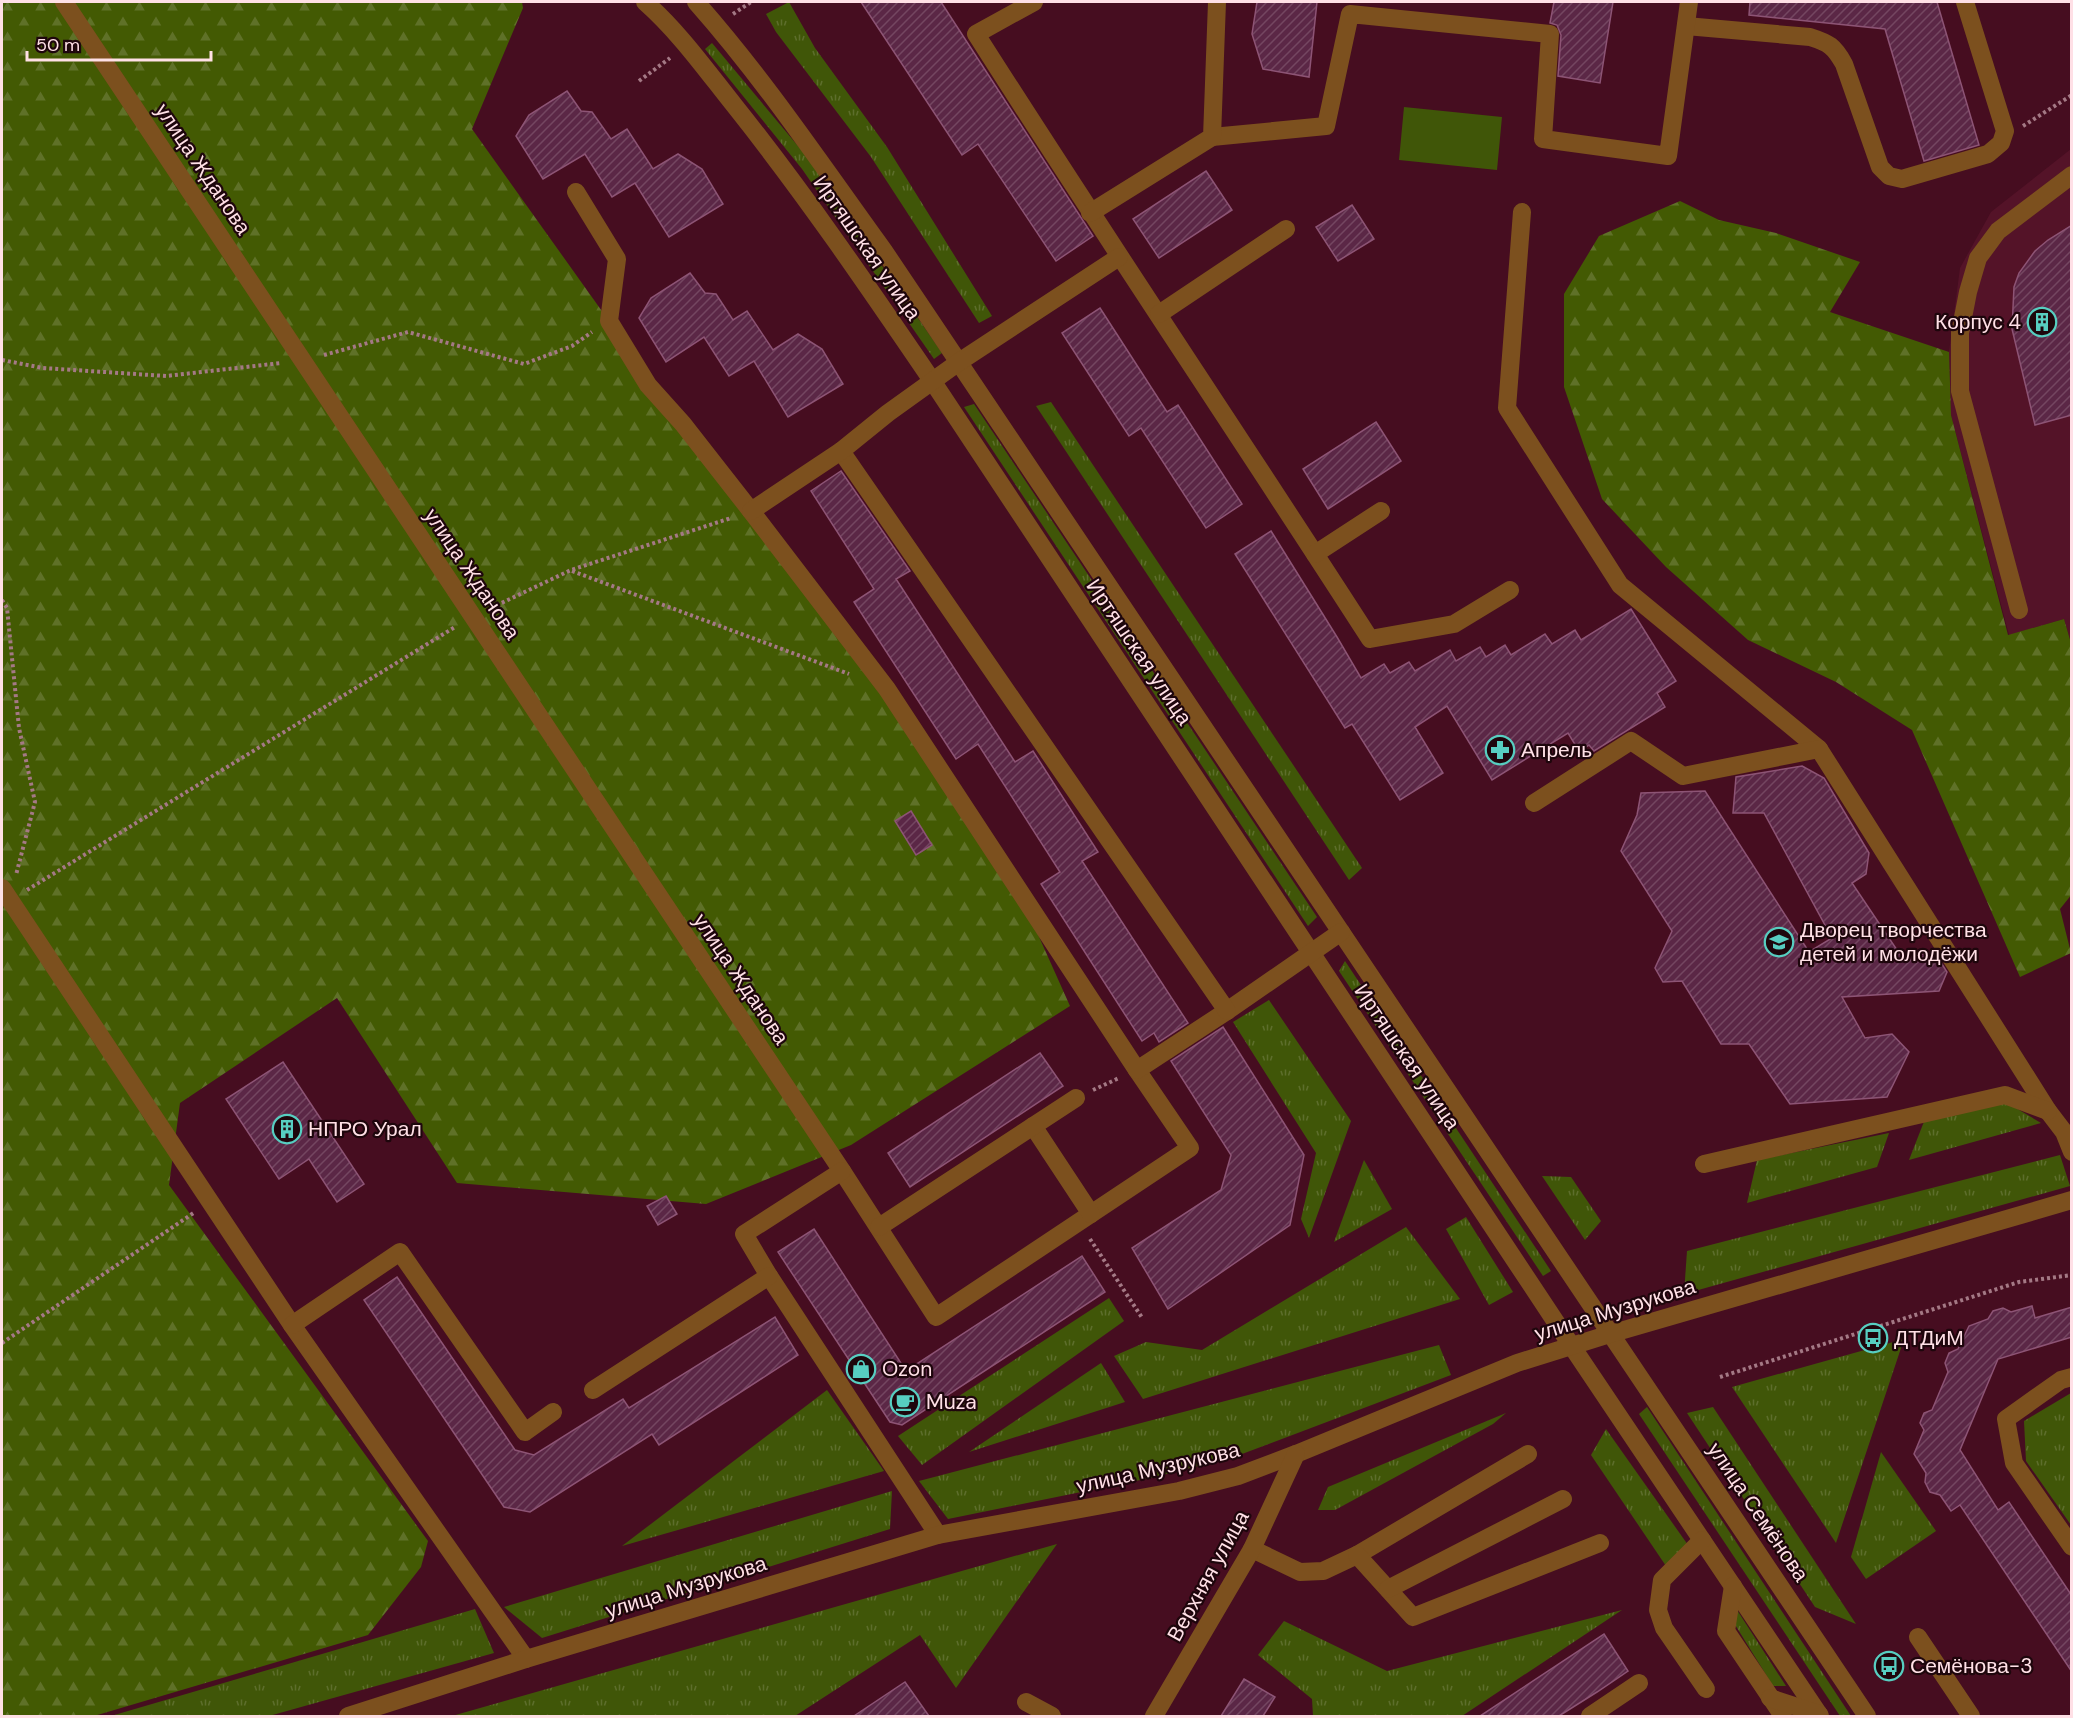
<svg xmlns="http://www.w3.org/2000/svg" width="2073" height="1718" viewBox="0 0 2073 1718" font-family="'DM Sans',sans-serif">
<defs>
<pattern id="grass-tufts" width="24" height="20" patternUnits="userSpaceOnUse" patternTransform="scale(1.5)"><rect width="24" height="20" fill="#405608"/><path d="M3 7l-1-3M5 7V3M7 7l1-3M15 17l-1-3M17 17v-4M19 17l1-3" fill="none" stroke="#5d6e2c"/></pattern>
<pattern id="forest-firs" width="22" height="20" patternUnits="userSpaceOnUse" patternTransform="scale(1.5)"><rect width="22" height="20" fill="#435a03"/><path d="M5 1l3.5 6h-7zM16 11l3.5 6h-7z" fill="#5f7128"/></pattern>
<pattern id="building-hatch" width="6" height="6" patternUnits="userSpaceOnUse" patternTransform="scale(1.5)"><rect width="6" height="6" fill="#5b2746"/><path d="M-1 1l2-2M0 6l6-6M5 7l2-2" fill="none" stroke="#744661"/></pattern>
</defs>
<rect width="100%" height="100%" fill="#460d20"/>
<path fill="#541328" d="M2071 149V643L2064 619 2009 635 1951 415 1949 352 1960 268 1991 212Z"/>
<g fill="url(#grass-tufts)">
<path d="M789 2 815 48 887 147 992 316 979 323 871 157 776 32 766 14Z"/>
<path d="M712 43 808 158 942 353 934 359 802 169 705 49Z"/>
<path d="M1051 402 1362 868 1349 880 1036 406Z"/>
<path d="M974 404 1317 917 1308 926 964 407Z"/>
<path d="M1345 961 1551 1271 1543 1276 1339 971Z"/>
<path d="M1269 1000 1351 1121 1309 1238 1301 1219 1316 1153 1233 1022Z"/>
<path d="M2004 1101 2041 1123 1909 1160 1925 1119Z"/>
<path d="M1889 1133 1877 1167 1747 1203 1757 1160Z"/>
<path d="M2060 1155 2070 1186 1684 1294 1687 1251Z"/>
<path d="M1364 1160 1392 1209 1334 1242Z"/>
<path d="M1542 1176 1571 1177 1601 1221 1585 1240Z"/>
<path d="M1466 1217 1513 1292 1489 1305 1446 1229Z"/>
<path d="M1406 1227 1460 1299 1143 1399 1114 1356 1146 1342 1202 1350Z"/>
<path d="M1109 1298 1124 1321 922 1465 898 1436Z"/>
<path d="M1904 1339 1836 1543 1732 1387Z"/>
<path d="M1439 1345 1451 1375 1234 1457 1155 1477 948 1519 919 1481Z"/>
<path d="M1101 1363 1125 1402 969 1452Z"/>
<path d="M827 1390 884 1471 622 1546Z"/>
<path d="M2071 1393V1525L2026 1461 2024 1421Z"/>
<path d="M1647 1407 1851 1716H1840L1639 1414Z"/>
<path d="M1713 1407 1856 1624 1815 1607 1687 1413Z"/>
<path d="M1506 1413 1493 1424 1335 1510H1318L1328 1487Z"/>
<path d="M1606 1429 1688 1545 1666 1566 1591 1455Z"/>
<path d="M1881 1452 1936 1531 1866 1579 1851 1557Z"/>
<path d="M892 1491 890 1529 542 1638 504 1607Z"/>
<path d="M1057 1544 956 1688 920 1635 795 1716H452Z"/>
<path d="M475 1609 494 1653 269 1716H111Z"/>
<path d="M1622 1610 1462 1716H1313L1312 1699 1258 1655 1284 1621 1387 1671Z"/>
<path d="M1737 1610 1786 1686H1773L1734 1623Z"/>
</g>
<g fill="url(#forest-firs)">
<path d="M2 2H522L523 8 472 129 609 321 751 511 1014 881 1070 1006 851 1145 706 1204 457 1183 337 998 180 1103 169 1185 428 1541 421 1567 368 1635 94 1716H2Z"/>
<path d="M1680 201 1719 220 1776 233 1860 262 1830 312 1949 352 1951 415 2008 635 2064 619 2071 643 2072 894 2060 909 2071 953 2020 977 1912 730 1836 682 1748 640 1666 567 1602 499 1564 387V294L1599 236Z"/>
</g>
<path fill="#405608" d="M1404 107 1502 117 1497 170 1399 160Z"/>
<g fill="url(#building-hatch)" stroke="#8d5475" stroke-width="1.5">
<path d="M861 2H941L1093 236 1056 261 978 144 962 155Z"/>
<path d="M1257 2H1317L1309 77 1263 69 1252 34Z"/>
<path d="M1554 2H1613L1600 83 1558 76 1561 35 1557 25 1550 23Z"/>
<path d="M1750 2H1937L1979 145 1924 161 1885 29 1749 15Z"/>
<path d="M567 91 581 111 592 112 611 139 627 129 653 169 678 154 702 169 723 204 669 237 635 183 612 197 585 154 543 179 516 136 529 115Z"/>
<path d="M1206 171 1232 210 1159 258 1133 219Z"/>
<path d="M1352 205 1374 239 1338 261 1316 227Z"/>
<path d="M2072 225V415L2035 425 2012 329 2014 287 2019 273 2035 251 2048 240Z"/>
<path d="M690 273 705 293 716 294 733 320 747 311 773 350 798 334 822 349 843 384 788 417 754 361 729 376 704 337 666 362 639 318 651 298Z"/>
<path d="M1100 308 1167 412 1178 405 1242 504 1206 528 1141 428 1129 436 1062 333Z"/>
<path d="M1376 422 1401 461 1328 509 1303 469Z"/>
<path d="M841 471 910 571 896 579 1015 762 1033 751 1098 852 1082 861 1188 1023 1159 1042 1154 1033 1142 1041 1041 884 1060 872 978 744 956 759 854 602 874 589 811 491Z"/>
<path d="M1271 531 1337 637 1361 678 1384 664 1390 673 1409 662 1415 671 1450 650 1456 661 1480 647 1486 657 1505 645 1511 655 1545 634 1552 644 1575 630 1581 640 1631 609 1676 681 1657 693 1665 707 1594 751 1589 745 1579 751 1568 733 1492 780 1447 706 1415 727 1443 773 1400 800 1352 724 1345 728 1235 554Z"/>
<path d="M1802 766 1824 778 1869 853 1866 874 1852 883 1901 956 1935 953 1947 972 1939 991 1842 997 1865 1038 1892 1034 1909 1052 1887 1097 1790 1104 1749 1044H1721L1682 981 1663 982 1655 968 1672 931 1621 851 1637 815 1641 793 1705 791 1809 952 1832 938 1764 813H1733L1736 777Z"/>
<path d="M911 811 932 845 916 855 895 821Z"/>
<path d="M1223 1027 1304 1155 1290 1225 1168 1309 1132 1248 1221 1190 1231 1155 1171 1061Z"/>
<path d="M1040 1053 1063 1086 910 1187 888 1153Z"/>
<path d="M283 1062 364 1184 337 1202 309 1159 279 1179 226 1099Z"/>
<path d="M666 1196 677 1214 658 1225 647 1206Z"/>
<path d="M814 1229 906 1371 1082 1256 1105 1292 902 1425 890 1422 778 1252Z"/>
<path d="M397 1277 515 1450 534 1455 623 1399 629 1408 775 1317 798 1355 659 1445 652 1434 530 1512 504 1507 364 1300Z"/>
<path d="M2032 1306 2035 1318 2072 1307V1337L1998 1359 1960 1450 1998 1510 2009 1502 2072 1596V1672L1960 1505 1951 1511 1940 1495 1930 1492 1925 1482 1926 1473 1914 1454 1924 1430 1920 1423 1924 1413 1932 1410 1948 1372 1945 1363 1949 1353 1958 1349 1969 1326 1988 1319 1993 1311 2003 1308 2011 1312Z"/>
<path d="M1604 1634 1628 1671 1597 1692 1559 1716H1480Z"/>
<path d="M1244 1679 1275 1697 1263 1716H1221Z"/>
<path d="M905 1682 929 1716H854Z"/>
</g>
<g fill="none" stroke-linecap="round" stroke-linejoin="round">
<g stroke="#a47985" stroke-width="4" stroke-dasharray="3 3" stroke-linecap="butt">
<path d="M733 14 751 2"/>
<path d="M639 81 670 58"/>
<path d="M2023 126 2072 95"/>
<path d="M324 355 408 332 524 364 572 346 592 332"/>
<path d="M2 360 43 368 166 376 281 363"/>
<path d="M572 571 849 674"/>
<path d="M2 600 7 608 19 728 35 802 16 875"/>
<path d="M491 608 571 570 731 518"/>
<path d="M27 890 455 627"/>
<path d="M1093 1090 1119 1078"/>
<path d="M1090 1239 1143 1319"/>
<path d="M2 1343 195 1212"/>
<path d="M1720 1377 2019 1282 2072 1275"/>
</g>
<g stroke="#7c501e" stroke-width="18">
<path d="M64 2 842 1171 936 1317 1190 1148 1137 1070"/>
<path d="M645 2C679 32 706 70 734 105 805 194 869 288 933 382L1571 1345 1820 1716"/>
<path d="M696 2C765 80 823 167 884 251L1867 1716"/>
<path d="M1034 2 976 34C1105 237 1240 437 1370 639L1454 624 1510 590"/>
<path d="M1686 26 1810 37C1829 43 1834 46 1844 64L1880 167 1889 176 1902 179 1988 154 2001 143 2005 131 1965 2"/>
<path d="M1212 137 1326 126 1350 14 1550 34 1543 139 1668 156 1689 2"/>
<path d="M576 192 617 259 609 321 648 385 683 424 751 511 887 689 1137 1070 1227 1011 1341 932"/>
<path d="M1522 212 1507 408 1620 585 1819 749"/>
<path d="M1090 213 1212 137 1217 2"/>
<path d="M1159 314 1286 229"/>
<path d="M841 451 1227 1011"/>
<path d="M751 511 841 451 888 413 959 362 1119 257"/>
<path d="M1315 554 1381 511"/>
<path d="M2019 610 1960 391V333L1968 292 1978 258 1998 231 2072 175"/>
<path d="M1534 803 1631 741 1683 776 1819 749 2048 1111 2064 1132 2072 1152"/>
<path d="M2 888 292 1325 526 1659"/>
<path d="M1033 1126 1091 1214"/>
<path d="M1704 1164 2005 1095 2048 1111"/>
<path d="M842 1171 744 1234 769 1276 938 1535"/>
<path d="M879 1227 1076 1098"/>
<path d="M292 1325 400 1252 525 1432 553 1412"/>
<path d="M2072 1377 2061 1380 2006 1419 2014 1463 2072 1547"/>
<path d="M593 1390 769 1276"/>
<path d="M1702 1540 1662 1580 1658 1610 1664 1628 1706 1689"/>
<path d="M1252 1549 1300 1572 1323 1571 1357 1555 1528 1454"/>
<path d="M1357 1555 1413 1617 1600 1543"/>
<path d="M1733 1586 1726 1631 1783 1716"/>
<path d="M1388 1589 1563 1499"/>
<path d="M1918 1637 1971 1716"/>
<path d="M1770 1698 1819 1714"/>
<path d="M1026 1702 1052 1716"/>
<path d="M348 1716 526 1659 938 1535 1179 1491 1238 1476 1296 1454 1517 1363 1610 1334 2072 1200"/>
<path d="M1154 1716 1252 1549 1296 1454"/>
<path d="M1590 1716 1639 1683"/>
</g>
</g>
<defs>
<g id="building-ring" transform="scale(1.5)"><circle r="9.5" fill="#1e060c" stroke="#57cec1" stroke-width="1.5"/><path d="M-4-6H4V6H1V3H-1V6H-4ZM-2.5-4.3h1.7v1.8h-1.7ZM.8-4.3h1.7v1.8H.8ZM-2.5-1h1.7V.8h-1.7ZM.8-1h1.7V.8H.8Z" fill="#57cec1"/></g>
<g id="pharmacy-ring" transform="scale(1.5)"><circle r="9.5" fill="#1e060c" stroke="#57cec1" stroke-width="1.5"/><path d="M-2-6h4v4h4v4h-4v4h-4v-4h-4v-4h4Z" fill="#57cec1"/></g>
<g id="school-ring" transform="scale(1.5)"><circle r="9.5" fill="#1e060c" stroke="#57cec1" stroke-width="1.5"/><path d="M0-5L7-2L0 1L-7-2ZM-4 1L0 2.5L4 1V4Q0 6-4 4Z" fill="#57cec1"/></g>
<g id="bus-ring" transform="scale(1.5)"><circle r="9.5" fill="#1e060c" stroke="#57cec1" stroke-width="1.5"/><path d="M-5-6H5V4H4V6H2V4H-2V6H-4V4H-5ZM-3.5-4V0h7V-4ZM-3.5 1.2v1.5H-2V1.2ZM2 1.2v1.5H3.5V1.2Z" fill="#57cec1"/></g>
<g id="shop-ring" transform="scale(1.5)"><circle r="9.5" fill="#1e060c" stroke="#57cec1" stroke-width="1.5"/><path d="M-5-2.5h2.3a2.7 3.5 0 0 1 5.4 0H5L5.5 6h-11ZM-1.5-2.5h3a1.5 2.3 0 0 0-3 0Z" fill="#57cec1"/></g>
<g id="cafe-ring" transform="scale(1.5)"><circle r="9.5" fill="#1e060c" stroke="#57cec1" stroke-width="1.5"/><path d="M-5.5-4.5H6V0H3Q3 3.5 0 3.5H-2.5Q-5.5 3.5-5.5 0ZM3-3.2v2h1.7v-2ZM-6 4.5H4V6H-6Z" fill="#57cec1"/></g>
</defs>
<g fill-rule="evenodd">
<use href="#building-ring" x="2042" y="322"/>
<use href="#pharmacy-ring" x="1500" y="750"/>
<use href="#school-ring" x="1779" y="942"/>
<use href="#building-ring" x="287" y="1129"/>
<use href="#bus-ring" x="1873" y="1338"/>
<use href="#shop-ring" x="861" y="1369"/>
<use href="#cafe-ring" x="905" y="1402"/>
<use href="#bus-ring" x="1889" y="1666"/>
</g>
<g text-anchor="middle" dominant-baseline="central" stroke-width="4.5" stroke-linejoin="round" paint-order="stroke">
<g font-size="21" fill="#ffe0e6" stroke="#1e060c">
<text transform="translate(203 169) rotate(56)">улица Жданова</text>
<text transform="translate(867 248) rotate(55)">Иртяшская улица</text>
<text transform="translate(472 574) rotate(56)">улица Жданова</text>
<text transform="translate(1139 652) rotate(56)">Иртяшская улица</text>
<text transform="translate(741 979) rotate(56)">улица Жданова</text>
<text transform="translate(1407 1057) rotate(56)">Иртяшская улица</text>
<text transform="translate(1615 1310) rotate(-17)">улица Музрукова</text>
<text transform="translate(1158 1468) rotate(-13)">улица Музрукова</text>
<text transform="translate(1758 1512) rotate(56)">улица Семёнова</text>
<text transform="translate(1208 1576) rotate(-61)">Верхняя улица</text>
<text transform="translate(686 1587) rotate(-17)">улица Музрукова</text>
</g>
<g font-size="21" fill="#ffe0e6" stroke="#1e060c" text-anchor="start">
<text x="2021" y="322" text-anchor="end">Корпус 4</text>
<text x="1521" y="750">Апрель</text>
<text x="1800" y="930">Дворец творчества<tspan x="1800" dy="24">детей и молодёжи</tspan></text>
<text x="308" y="1129">НПРО Урал</text>
<text x="1894" y="1338">ДТДиМ</text>
<text x="882" y="1369">Ozon</text>
<text x="926" y="1402">Muza</text>
<text x="1910" y="1666">Семёнова-3</text>
</g>
</g>
<rect width="2073" height="1718" fill="none" stroke="#ffe0e6" stroke-width="6"/>
<path d="M27 51v9h184v-9" fill="none" stroke="#ffe0e6" stroke-width="3"/>
<text x="36" y="51" font-size="18" fill="#ffe0e6" stroke="#1e060c" stroke-width="4.5" paint-order="stroke">50 m</text>
</svg>
